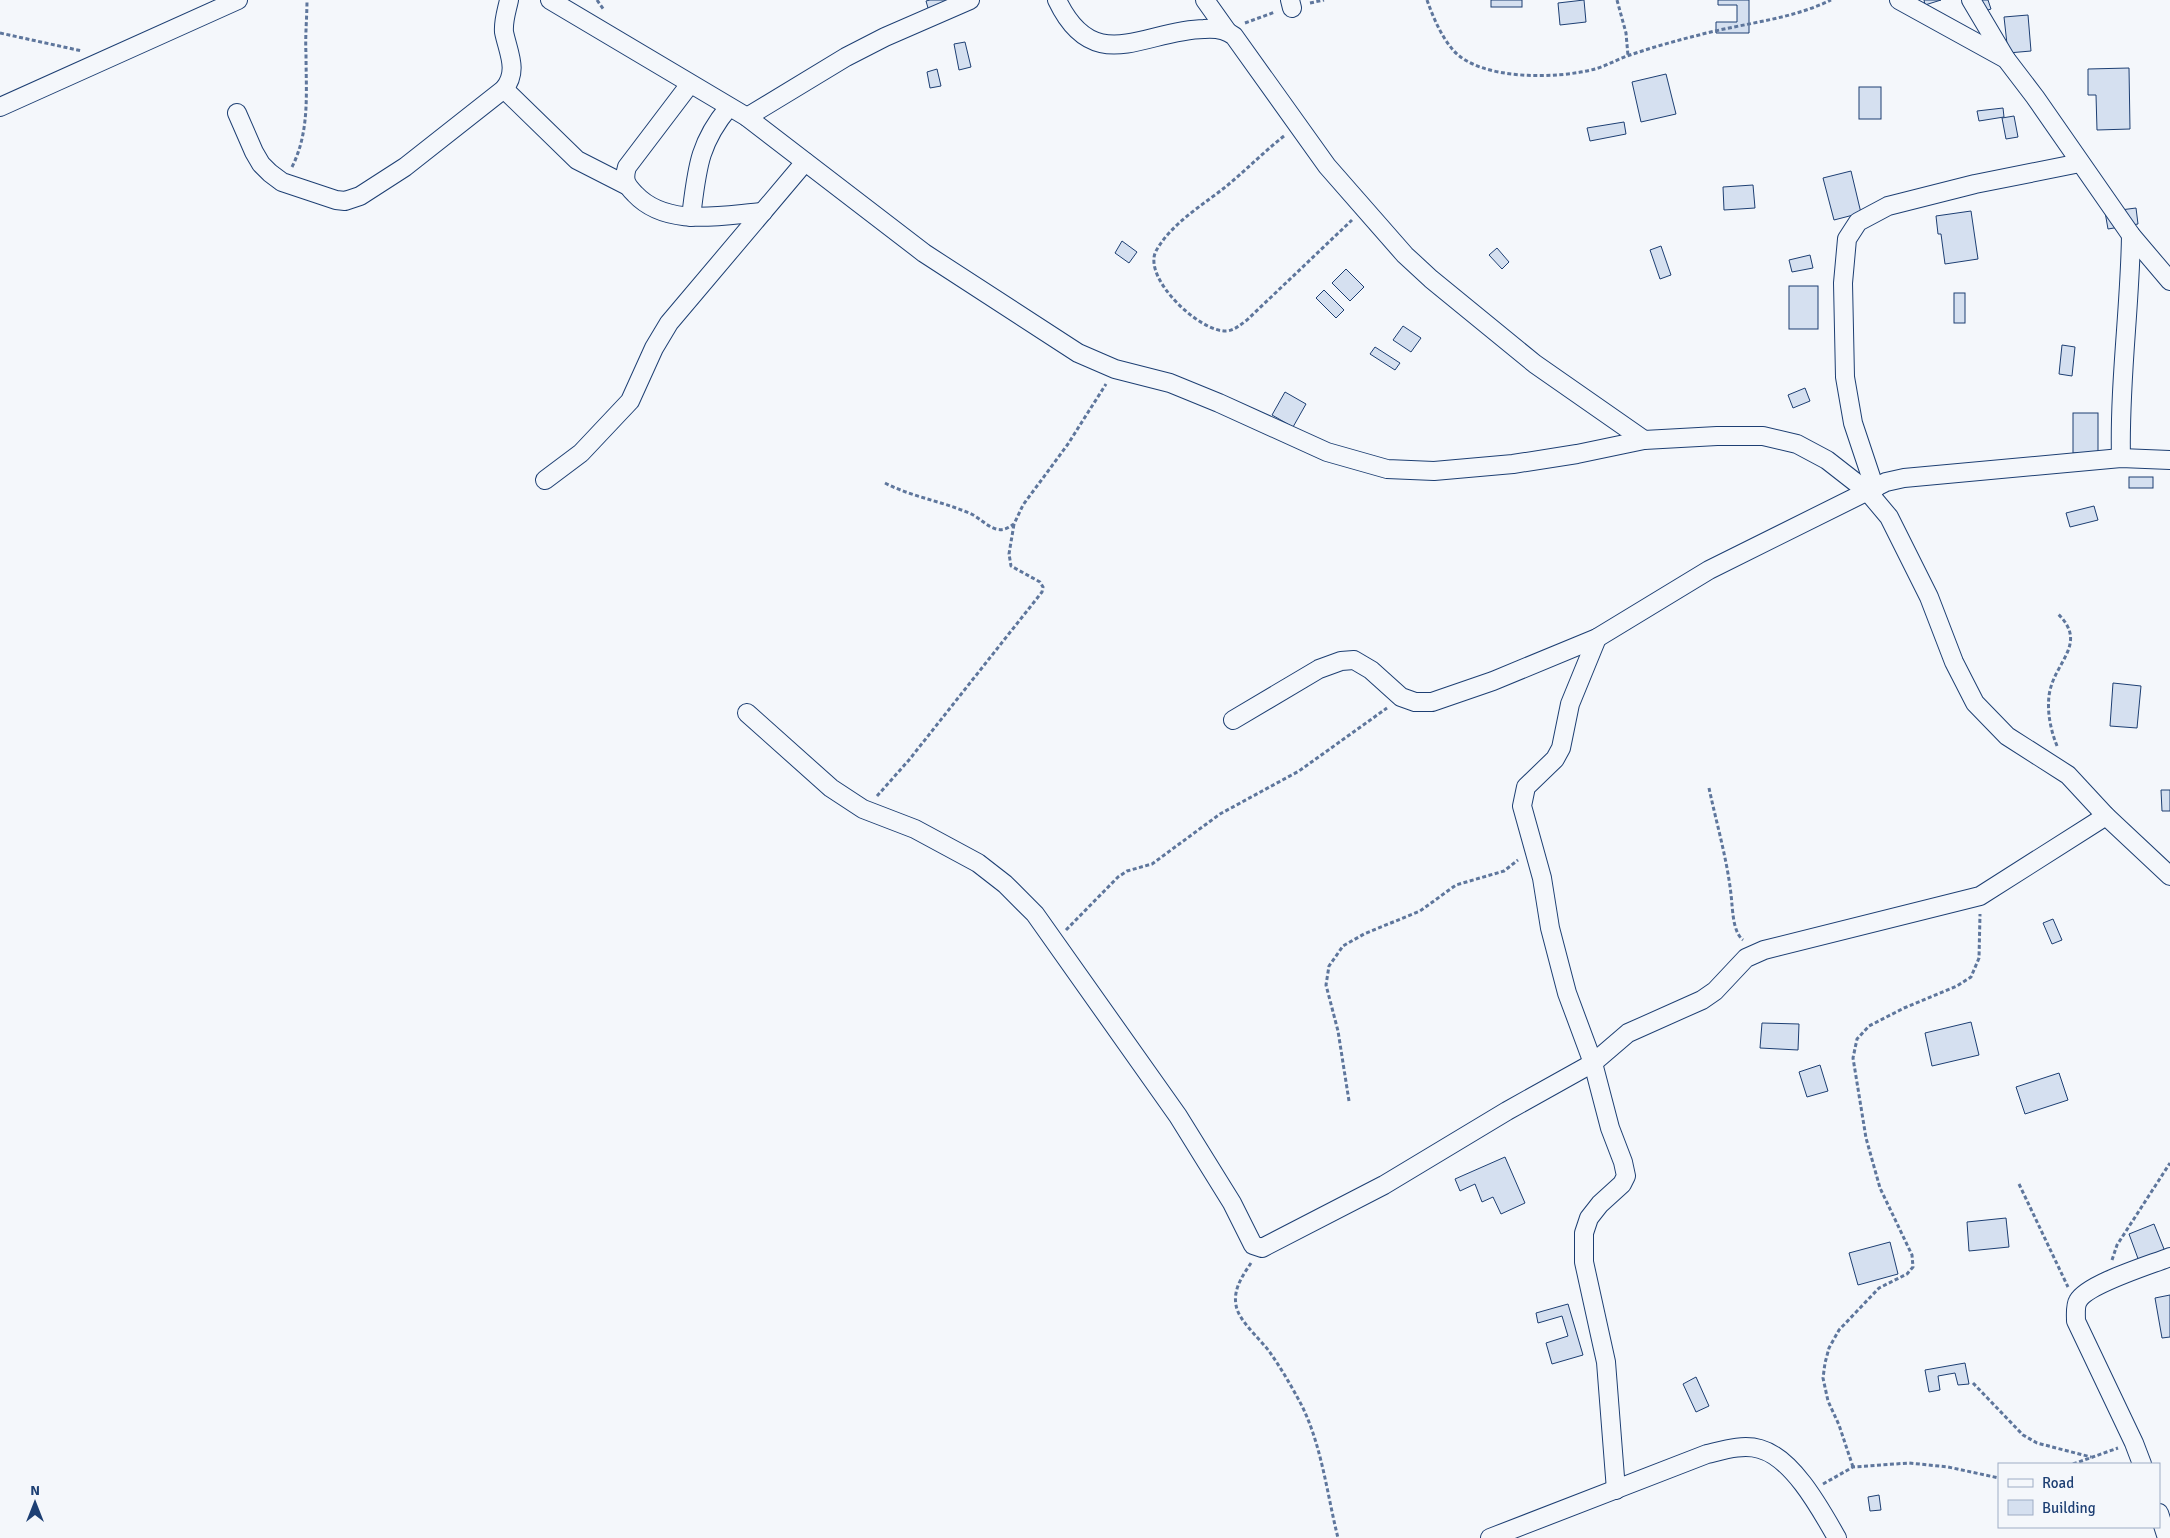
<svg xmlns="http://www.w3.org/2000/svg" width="2170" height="1538" viewBox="0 0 2170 1538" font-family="Signika,sans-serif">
<rect width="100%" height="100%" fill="#f4f7fb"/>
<g fill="#d5e0f0" stroke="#1d3f73">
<path d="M930 0H961L930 15 926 1Z"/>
<rect x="1491" y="0" width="31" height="7"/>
<path d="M1584 0 1586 22 1560 25 1558 3Z"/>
<path d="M1718 0H1749V33H1716V22H1737V5H1718Z"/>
<path d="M1924 0H1941L1925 5Z"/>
<path d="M1972 0H1988L1991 9 1970 16 1965 2Z"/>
<path d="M2028 15 2031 51 2008 53 2004 17Z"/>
<path d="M965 42 971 67 959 70 954 44Z"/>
<path d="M2129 68 2130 129 2097 130 2096 95H2088V69Z"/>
<path d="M937 69 941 86 930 88 927 72Z"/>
<path d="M1666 74 1676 114 1641 122 1632 82Z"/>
<rect x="1859" y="87" width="22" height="32"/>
<path d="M2003 108 2004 117 1979 121 1977 111Z"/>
<path d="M2014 116 2018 137 2006 139 2002 118Z"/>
<path d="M1624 122 1626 134 1590 141 1587 128Z"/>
<path d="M1851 171 1861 213 1834 220 1823 178Z"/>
<path d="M1753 185 1755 208 1724 210 1723 187Z"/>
<path d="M2136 208 2138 224 2108 229 2105 212Z"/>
<path d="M1971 211 1978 259 1945 264 1941 234H1938L1936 216Z"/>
<path d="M1122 241 1137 252 1129 263 1115 253Z"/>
<path d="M1661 246 1671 275 1660 279 1650 250Z"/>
<path d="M1497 248 1509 262 1502 269 1489 255Z"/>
<path d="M1810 255 1813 268 1792 272 1789 260Z"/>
<path d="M1346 269 1364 287 1350 301 1332 283Z"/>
<rect x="1789" y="286" width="29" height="43"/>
<path d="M1324 290 1344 310 1336 318 1316 298Z"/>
<rect x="1954" y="293" width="11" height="30"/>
<path d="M1403 326 1421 338 1411 352 1393 340Z"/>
<path d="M2062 345 2075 347 2072 376 2059 374Z"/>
<path d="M1375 347 1400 363 1395 370 1370 354Z"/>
<path d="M1805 388 1810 401 1793 408 1788 395Z"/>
<path d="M1285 392 1306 404 1293 427 1272 415Z"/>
<rect x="2073" y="413" width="25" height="40"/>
<rect x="2129" y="477" width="24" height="11"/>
<path d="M2094 506 2098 520 2070 527 2066 513Z"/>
<path d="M2113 683 2141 686 2137 728 2110 726Z"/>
<path d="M2161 790H2170V811H2162Z"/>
<path d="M2053 919 2062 940 2052 944 2043 923Z"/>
<path d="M1971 1022 1979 1055 1932 1066 1925 1033Z"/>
<path d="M1762 1023 1799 1024 1798 1050 1760 1048Z"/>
<path d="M1820 1065 1828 1091 1807 1097 1799 1072Z"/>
<path d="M2059 1073 2068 1100 2025 1114 2016 1087Z"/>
<path d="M1505 1157 1525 1203 1501 1214 1493 1197 1482 1202 1475 1184 1460 1191 1455 1179Z"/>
<path d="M2006 1218 2009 1247 1969 1251 1967 1222Z"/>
<path d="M2154 1224 2166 1254 2140 1264 2129 1234Z"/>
<path d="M1890 1242 1898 1274 1858 1285 1849 1253Z"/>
<path d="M2170 1295V1337L2162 1338 2155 1298Z"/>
<path d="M1568 1304 1583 1355 1552 1364 1546 1343 1568 1336 1562 1316 1538 1323 1536 1313Z"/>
<path d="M1965 1363 1969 1384 1958 1385 1955 1373 1938 1376 1940 1390 1929 1392 1925 1370Z"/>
<path d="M1696 1377 1709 1406 1696 1412 1683 1384Z"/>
<path d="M1879 1495 1881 1510 1870 1511 1868 1497Z"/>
</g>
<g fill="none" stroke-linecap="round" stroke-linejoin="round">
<g stroke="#1d3f73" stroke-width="20">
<g id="street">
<path d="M550 0 747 117 924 253 1078 353 1115 369 1170 383 1219 403 1327 452 1387 469 1434 471 1513 464 1577 454 1644 440 1717 436H1763L1797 444 1827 460 1868 492 1889 517 1929 597 1954 662 1975 703 2007 736 2068 775 2106 816 2170 876"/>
<path d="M1057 0C1094 78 1144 30 1204 29 1215 28 1225 29 1234 36L1327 166 1405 255 1431 279 1535 364 1644 440"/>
<path d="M1205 0 1227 31"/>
<path d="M1290 0 1292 8"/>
<path d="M1899 0 2006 59 2035 97 2131 235 2170 281"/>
<path d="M1971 0 2006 59"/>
<path d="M690 84 627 167C623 180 626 185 635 194 667 228 722 215 763 212"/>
<path d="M504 89 577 160 626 185"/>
<path d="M0 107 238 0"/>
<path d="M237 113 254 152 261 164 270 173 282 182 336 200 345 201 360 196 405 167 504 89C519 71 508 52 504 32 503 21 507 10 509 0"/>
<path d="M747 117 846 57 885 37 970 0"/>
<path d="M691 217C697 170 698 144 729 107"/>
<path d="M2121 458C2119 383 2130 309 2131 235"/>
<path d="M545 480 581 453 630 401 654 348 669 323 805 162"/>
<path d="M1875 489 1853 423 1845 377 1843 283 1847 239 1858 222 1888 206 1975 184 2080 163"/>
<path d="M1597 638 1570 704 1561 748 1555 759 1526 787 1522 806 1542 878 1550 928 1567 993 1593 1063 1610 1128 1623 1162 1626 1176 1622 1184 1600 1204 1589 1218 1584 1233V1262L1606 1362 1616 1490"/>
<path d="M747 713 831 788 863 809 915 829 978 863 1005 884 1035 914 1178 1116 1232 1203 1253 1245 1262 1248 1384 1185 1507 1111 1593 1063 1628 1033 1702 1000 1715 991 1746 958 1764 950 1980 896 2106 816"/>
<path d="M1233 720 1319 669 1341 661 1354 660 1371 670 1401 697 1415 702H1432L1493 681 1597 638 1709 570 1886 482 1904 478 2121 458 2170 460"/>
<path d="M2142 1464 2134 1443 2076 1321C2076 1315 2075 1306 2078 1301 2087 1284 2150 1265 2170 1257"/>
<path d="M2159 1513 2167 1538"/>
<path d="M1490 1538 1707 1454C1724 1450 1743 1444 1760 1449 1793 1458 1821 1510 1837 1538"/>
</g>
</g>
<g stroke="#5e769c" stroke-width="3" stroke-dasharray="4 2.5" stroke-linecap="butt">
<path d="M597 0 604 10"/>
<path d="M1427 0C1433 17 1441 36 1453 50 1480 81 1558 79 1595 69 1606 66 1616 60 1627 56 1650 48 1675 41 1699 35 1743 23 1790 20 1831 0"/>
<path d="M1617 0 1626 33 1628 56"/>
<path d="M1310 3 1324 0"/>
<path d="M1245 23 1275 12"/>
<path d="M0 33 82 51"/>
<path d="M1284 136C1265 151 1248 168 1229 184 1205 204 1172 222 1156 251 1142 278 1200 333 1227 331 1235 330 1240 325 1247 320L1352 220"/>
<path d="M292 167C310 131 306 93 306 54 305 36 307 18 307 0"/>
<path d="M885 483C912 497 941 501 969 513 979 517 986 526 996 529 1003 531 1008 528 1014 524L1023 505 1068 444 1106 384"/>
<path d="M2057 746C2051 731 2047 713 2049 696 2053 662 2090 644 2057 613"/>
<path d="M1709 788C1717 826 1729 865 1732 905 1733 915 1734 933 1743 940"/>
<path d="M877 796 909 760 1042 592 1043 587 1040 582 1011 566 1009 554 1014 524"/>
<path d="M1066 930 1118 877 1127 871 1152 864 1220 814 1299 771 1387 708"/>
<path d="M1349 1101 1338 1031 1326 985 1329 966 1343 946 1364 934 1420 911 1456 885 1504 871 1518 860"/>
<path d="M2019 1184 2068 1287"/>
<path d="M2112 1260 2117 1245 2170 1163"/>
<path d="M1251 1263C1243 1275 1233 1289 1236 1305 1238 1320 1259 1338 1269 1351 1281 1368 1292 1387 1302 1406 1322 1447 1327 1494 1338 1538"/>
<path d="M1973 1383 2023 1435 2037 1443 2091 1457"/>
<path d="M2073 1464 2118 1448"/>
<path d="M1853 1467 1839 1425 1828 1401 1823 1378 1825 1363 1829 1348 1839 1330 1879 1288 1907 1274 1913 1267 1912 1255 1880 1188 1866 1138 1853 1058 1857 1039 1869 1026 1904 1008 1957 986 1971 977 1979 958 1980 914"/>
<path d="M1823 1484 1853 1467 1909 1463 1948 1467 1999 1478"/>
</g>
<use href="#street" stroke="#f4f7fb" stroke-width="18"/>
</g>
<rect x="1998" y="1463" width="162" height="65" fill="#f4f7fb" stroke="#9eadc5"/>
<rect x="2008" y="1479" width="25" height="8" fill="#f4f7fb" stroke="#9eadc5"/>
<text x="2042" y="1488" font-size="15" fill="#1d3f73">Road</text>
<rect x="2008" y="1500" width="25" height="15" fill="#d5e0f0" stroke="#9eadc5"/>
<text x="2042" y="1513" font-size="15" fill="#1d3f73">Building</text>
<g transform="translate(35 1503)" stroke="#f4f7fb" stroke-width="4" paint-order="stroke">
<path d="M0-4L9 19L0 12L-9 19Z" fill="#1d3f73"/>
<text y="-8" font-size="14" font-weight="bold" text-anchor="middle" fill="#1d3f73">N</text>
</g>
</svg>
